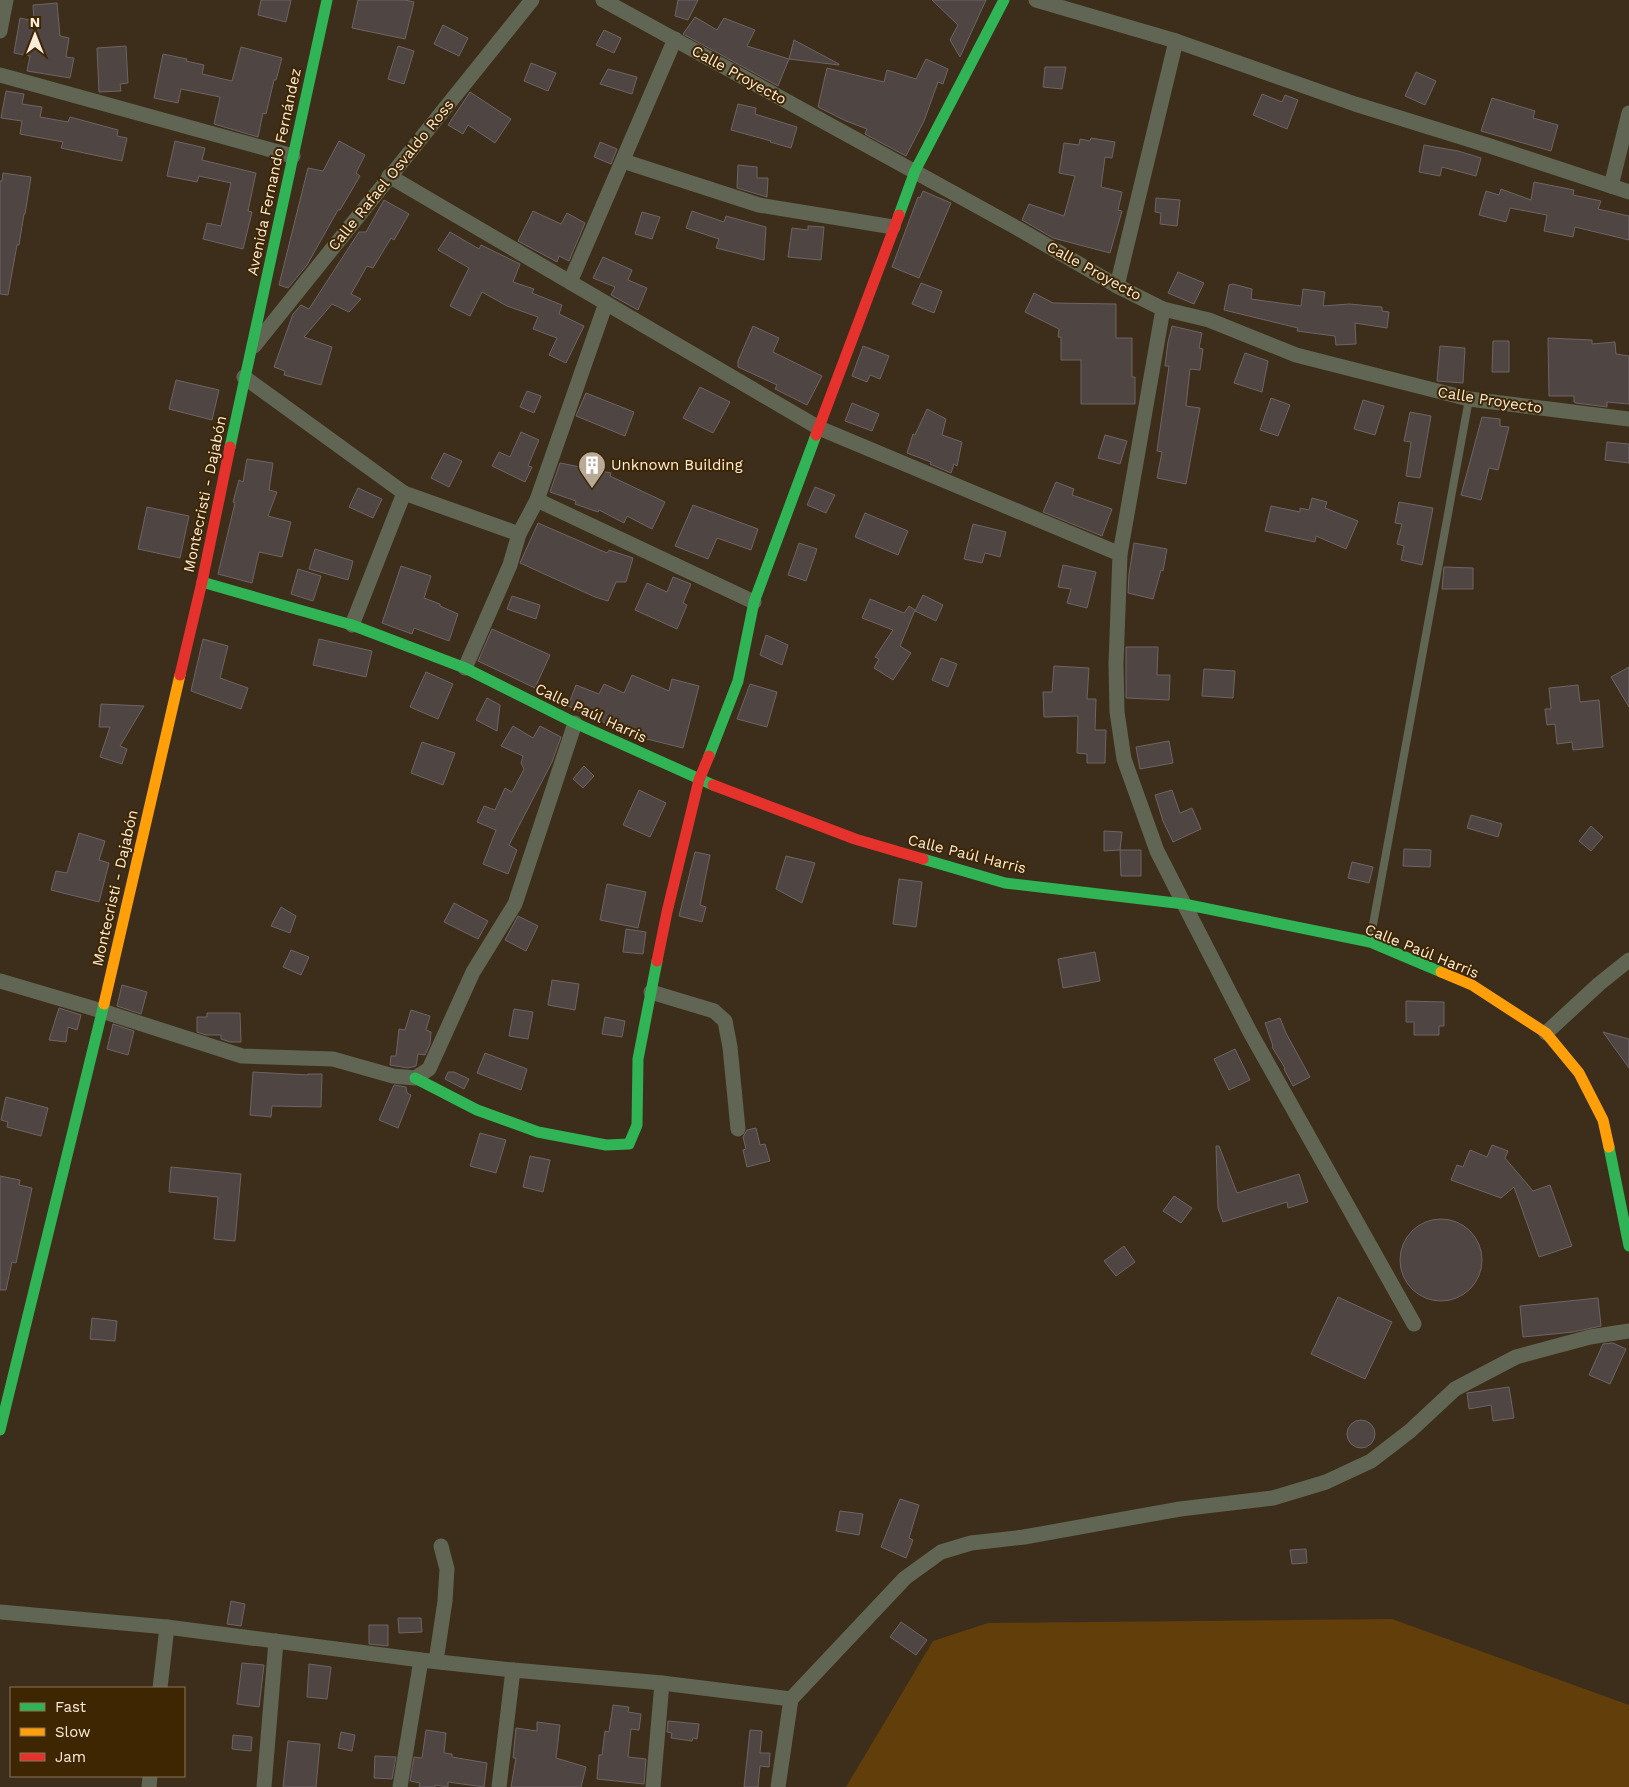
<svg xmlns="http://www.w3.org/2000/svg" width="1629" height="1787" viewBox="0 0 1629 1787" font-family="'Work Sans',sans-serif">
<rect width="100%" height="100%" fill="#3c2e1b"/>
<path fill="#613e0a" d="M1392 1619 1629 1705V1787H846L933 1641 988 1623Z"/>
<g fill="#4f4543" stroke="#6f6464">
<path d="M261 0H291L286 22 258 15Z"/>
<path d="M358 0H405L414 2 405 39 352 28Z"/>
<path d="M678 0H698L688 20 675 16Z"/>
<path d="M932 0H986L960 57 950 40 958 25Z"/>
<path d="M57 3 60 36 69 38 66 57 74 58 70 78 27 71 30 56 14 53 20 18 34 21 33 5Z"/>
<path d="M695 17 717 30 724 18 755 30 747 46 789 59 778 86 683 34Z"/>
<path d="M443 25 468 38 459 56 434 44Z"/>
<path d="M604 30 621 38 614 53 596 45Z"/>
<path d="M794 40 839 64V65L789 59Z"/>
<path d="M126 46 128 83 120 84 121 91 99 92 97 48Z"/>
<path d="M398 46 414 51 404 84 388 79Z"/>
<path d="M241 47 282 58 276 80H274L266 114 263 113 258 137 214 124 220 97 181 89 178 103 154 98 163 54 187 59 186 61 204 65 202 74 232 81Z"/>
<path d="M926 59 948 69 943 84 938 82 924 121 906 156 865 134 867 129 846 121 818 107 827 68 884 82 887 70 916 79Z"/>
<path d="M531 63 556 73 548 91 524 81Z"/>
<path d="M1045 67H1066L1062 89 1043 87Z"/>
<path d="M608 69 637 77 632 94 600 84Z"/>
<path d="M1416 72 1436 81 1425 105 1405 96Z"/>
<path d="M6 91 24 94 22 104 42 107 40 117 68 122 70 117 118 130 117 136 127 138 122 161 61 148 63 142 20 134 22 121 1 118Z"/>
<path d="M470 92 511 119 495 143 468 125 463 134 448 125Z"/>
<path d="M1262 94 1282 102 1285 95 1298 100 1287 129 1253 115Z"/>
<path d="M1492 98 1535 111 1533 118 1558 125 1551 151 1481 131Z"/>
<path d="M738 104 756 108 755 114 797 127 791 148 770 142 771 141 731 130Z"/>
<path d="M1091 138 1115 142 1112 158 1105 157 1101 187 1122 192 1118 210 1122 211 1110 253 1053 238 1022 220 1029 204 1064 216 1075 176 1059 173 1064 143 1079 145 1080 139 1090 141Z"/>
<path d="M175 141 205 148 202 160 256 173 248 211 252 212 243 249 203 239 207 223 221 226 231 183 199 176 197 182 167 176Z"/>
<path d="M339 141 365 155 356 173 360 176 340 210H338L307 265 288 288 279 285 308 168 323 171Z"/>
<path d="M600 142 617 149 611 164 594 157Z"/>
<path d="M1424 145 1458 151 1481 158 1476 176 1442 167 1440 176 1419 172Z"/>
<path d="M738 165 757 167V178H768L767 197 737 188Z"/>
<path d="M3 173 31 177 25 214H24L19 245H17L8 295 0 294V181H2Z"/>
<path d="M1534 182 1574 190 1573 195 1601 201 1598 209 1629 216V240L1575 227 1573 237 1544 231 1547 215 1510 208 1506 222 1479 215 1486 191 1499 195 1501 189 1531 200Z"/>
<path d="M923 191 951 203 919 278 892 267 918 197 920 198Z"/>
<path d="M1156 198 1180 200 1177 226 1160 224 1161 213 1155 212Z"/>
<path d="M384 200 409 214 394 240 391 238 373 268 367 266 351 294 361 299 349 312 332 304 304 337 332 347 321 385 284 375 285 371 274 367 293 314 301 305 309 309 359 232H366Z"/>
<path d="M533 211 561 224 567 213 585 223 569 261 559 256 557 262 518 241Z"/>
<path d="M692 211 724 222 726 216 766 227 764 260 716 248 719 239 686 228Z"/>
<path d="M642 212 660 217 652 239 635 234Z"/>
<path d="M808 226 824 227 821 260 788 257 792 228 808 230Z"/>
<path d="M450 232 479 249 481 245 520 264 513 282 534 289 532 293 562 305 559 314 584 326 566 363 549 355 557 338 533 329 538 317 507 306 482 292 470 316 450 306 469 268 438 250Z"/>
<path d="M603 257 632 270 628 280 647 288 638 310 611 295 615 287 593 278Z"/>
<path d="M1178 272 1204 283 1194 304 1168 293Z"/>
<path d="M921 283 942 291 934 313 912 304Z"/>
<path d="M1233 284 1252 289 1251 299 1301 306 1303 289 1325 292 1323 306 1349 304 1382 307V311L1389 312 1387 328 1355 323 1356 344 1336 345 1335 336 1297 331 1298 328 1224 310 1229 285Z"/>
<path d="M1034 293 1053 303 1116 304V338H1132V377H1135V404H1081V360H1061V337H1058L1059 329 1025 312Z"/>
<path d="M753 326 779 338 773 352 822 376 807 405 775 389 777 385 738 367V361Z"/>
<path d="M1172 326 1202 333 1199 348 1203 349 1200 370 1190 369 1186 406 1200 408 1186 484 1157 478 1162 452 1157 451 1169 366H1165L1168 342Z"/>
<path d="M1548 338 1592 340V344L1615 342 1616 354 1629 356V404L1607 402V407L1576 403 1574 402V396H1549Z"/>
<path d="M1493 341H1509V372H1492Z"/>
<path d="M863 346 889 356 880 379 870 375 867 382 852 376Z"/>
<path d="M1440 346 1465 348 1463 383 1437 381Z"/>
<path d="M1245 353 1268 361 1262 392 1234 383Z"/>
<path d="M176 380 219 390 212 420 169 409Z"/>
<path d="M700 387 730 402 713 433 683 418Z"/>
<path d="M527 391 541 396 534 413 520 407Z"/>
<path d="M586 393 634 412 625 436 576 416Z"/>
<path d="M1271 398 1290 405 1278 436 1260 430Z"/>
<path d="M1363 400 1384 406 1375 435 1354 429Z"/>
<path d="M852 403 879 414 872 431 845 421Z"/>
<path d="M927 409 946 419 942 435 962 442 957 466 954 464 951 473 930 464 931 462 907 453 913 434 915 435Z"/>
<path d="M1410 412 1431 416 1420 478 1406 476 1411 442 1404 441Z"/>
<path d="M1482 417 1500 419V426L1509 427 1498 470 1489 468 1481 500 1461 495Z"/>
<path d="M521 432 539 440 528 466 532 467 525 482 492 466 499 452 510 457Z"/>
<path d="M1105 435 1127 441 1120 464 1098 458Z"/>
<path d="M1607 442 1629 444V463L1605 460Z"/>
<path d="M444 453 462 461 449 487 431 478Z"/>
<path d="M247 459 273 463 269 490 277 492 268 516 291 522 282 557 259 552 252 583 218 574 235 503 233 502 239 480 243 482Z"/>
<path d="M560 463 611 473 610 476 665 502 652 529 627 516 624 523 599 510 598 512 575 504 576 501 550 492Z"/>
<path d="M1056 482 1074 489 1072 495 1112 509 1102 536 1043 512Z"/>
<path d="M815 487 835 495 826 513 807 505Z"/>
<path d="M358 488 382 499 373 518 349 507Z"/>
<path d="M1312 498 1327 502 1325 508 1358 521 1346 549 1316 536 1315 542 1265 531 1271 506 1300 512V508L1309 510Z"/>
<path d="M1399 502 1433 508 1422 565 1401 560 1404 546 1397 544 1402 524 1395 523Z"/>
<path d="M693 505 758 529 751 550 717 538 708 559 675 546Z"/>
<path d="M147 507 189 516 180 558 138 549Z"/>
<path d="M865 513 908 531 898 555 855 537Z"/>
<path d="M538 523 607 553 609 550 633 558 626 582H616L608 601 595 597 520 563Z"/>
<path d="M973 524 1006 532 1000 557 985 553 982 563 964 559Z"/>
<path d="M799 543 817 549 806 581 788 575Z"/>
<path d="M1134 543 1167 549 1163 571 1161 570 1153 599 1128 593 1129 574Z"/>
<path d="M315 549 353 561 348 580 309 569Z"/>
<path d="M1063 565 1096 572 1087 608 1067 603 1071 589 1058 587Z"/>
<path d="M401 566 431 576 424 598 440 604V606L458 614 449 641 414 628 412 634 382 623Z"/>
<path d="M1444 567 1473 568V589H1442Z"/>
<path d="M298 569 321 576 313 601 291 594Z"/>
<path d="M673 577 691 584 683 603 687 605 677 629 635 610 647 583 667 592Z"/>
<path d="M923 595 943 605 936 621 915 611Z"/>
<path d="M512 596 540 605 536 619 507 609Z"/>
<path d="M870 599 904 613 909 606 915 610 900 646 911 653 893 680 874 668 879 659 875 657 893 630 862 618Z"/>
<path d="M492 629 550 655 535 688 478 661Z"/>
<path d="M766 635 788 645 782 665 760 655Z"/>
<path d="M203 639 228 646 220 678 248 688 241 709 191 691Z"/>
<path d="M319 639 372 651 366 677 313 665Z"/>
<path d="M1126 647H1158L1157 675H1170L1169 700 1126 698Z"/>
<path d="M941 658 957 664 948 687 932 680Z"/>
<path d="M1054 666 1089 668 1087 699H1096L1095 730H1106L1105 763H1087V754L1077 753 1078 716 1044 717 1043 692H1052Z"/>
<path d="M1629 667V707L1611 677Z"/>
<path d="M1204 669 1235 671 1233 698 1202 696Z"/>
<path d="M426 672 453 684 438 719 410 707Z"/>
<path d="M632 675 669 691 672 679 699 686 683 748 639 737 638 738 568 706 576 685 599 694 604 684 624 693Z"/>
<path d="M750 684 777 692 767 727 737 719Z"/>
<path d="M1578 685 1580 702 1599 700 1603 747 1573 750 1572 742 1557 744 1555 724 1547 725 1545 709H1551L1549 688Z"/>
<path d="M487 698 500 705 497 731 476 720Z"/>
<path d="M101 704 144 706 120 746 127 749 122 764 100 757 110 727H99Z"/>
<path d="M513 726 533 738 540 726 561 737 552 762 509 845 517 850 508 874 483 864 496 830 477 822 484 806 495 810 505 788 512 792 524 769 521 763 523 756 501 746Z"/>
<path d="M1169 741 1173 763 1140 769 1136 747Z"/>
<path d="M422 742 455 753 443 785 411 773Z"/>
<path d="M584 766 594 776 583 788 573 779Z"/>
<path d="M639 790 666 803 650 837 623 825Z"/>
<path d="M1172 790 1180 813 1192 808 1201 829 1173 842 1163 821 1155 795Z"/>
<path d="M1471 815 1502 824 1498 837 1467 828Z"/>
<path d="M1591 826 1603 837 1591 851 1579 841Z"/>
<path d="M1104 831 1122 832 1120 850 1104 851Z"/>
<path d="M79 833 105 841 99 860 109 863 99 902 51 890 56 871 67 873Z"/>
<path d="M1404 849 1431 850 1430 867 1403 866Z"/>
<path d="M1120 850H1141V876H1121Z"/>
<path d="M695 852 710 855 700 905 706 907 702 922 679 916Z"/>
<path d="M786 856 815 863 802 903 776 889Z"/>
<path d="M1352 862 1373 867 1369 883 1348 878Z"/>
<path d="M899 879 922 882 916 927 893 924Z"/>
<path d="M607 884 646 892 638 928 600 920Z"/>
<path d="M454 903 488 921 478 939 444 922Z"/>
<path d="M281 907 296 916 290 933 271 926Z"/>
<path d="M518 916 538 926 526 951 505 940Z"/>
<path d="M626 929 646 932 643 954 623 952Z"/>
<path d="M291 950 309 957 301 975 283 967Z"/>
<path d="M1095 952 1100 981 1063 988 1058 959Z"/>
<path d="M552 980 579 984 575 1010 548 1005Z"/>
<path d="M122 985 147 992 141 1014 117 1006Z"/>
<path d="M1406 1001 1444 1002V1026H1439V1035H1414V1022H1406Z"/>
<path d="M59 1008 81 1015 77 1030 68 1027 66 1042 49 1040Z"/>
<path d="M514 1009 533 1012 528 1039 509 1036Z"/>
<path d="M411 1010 430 1016 426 1030 431 1032 430 1044 425 1055 418 1054 416 1066 408 1068 390 1065 391 1056H396L399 1029 405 1030Z"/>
<path d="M207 1013H240L241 1042H230L221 1039V1035H206L197 1032V1017H207Z"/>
<path d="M605 1017 625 1021 622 1037 602 1034Z"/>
<path d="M1280 1018 1286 1033 1310 1077 1293 1086 1284 1069 1285 1068 1272 1047 1273 1046 1265 1023Z"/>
<path d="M113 1024 134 1031 128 1055 107 1049Z"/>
<path d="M1603 1032 1629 1039V1068Z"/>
<path d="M1235 1049 1250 1080 1229 1090 1214 1059Z"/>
<path d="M485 1053 527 1069 521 1090 477 1073Z"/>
<path d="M253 1072 308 1075V1074H322L321 1107 272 1106 271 1117 250 1115Z"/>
<path d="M448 1072H454L469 1079 464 1089 445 1079Z"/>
<path d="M394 1085 406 1087 407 1093 411 1095 398 1128 379 1120Z"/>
<path d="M6 1097 48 1108 41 1136 7 1127 8 1122 1 1120Z"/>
<path d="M756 1128 760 1145 765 1144 770 1161 747 1167 743 1150 746 1149 743 1137 747 1130Z"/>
<path d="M480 1133 506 1140 496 1173 470 1166Z"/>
<path d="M1492 1145 1508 1151 1505 1158 1533 1191 1550 1185 1572 1246 1539 1257 1514 1187 1501 1198 1451 1180 1457 1165 1463 1167 1470 1150 1487 1157Z"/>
<path d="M1216 1146H1219L1237 1193 1299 1174 1308 1202 1288 1208 1287 1202 1223 1222 1218 1208Z"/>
<path d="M530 1156 550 1160 543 1192 523 1187Z"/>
<path d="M171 1167 241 1174 235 1241 214 1239 218 1197 169 1192Z"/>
<path d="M0 1176 20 1180 19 1185 32 1188 16 1263 12 1262 6 1290H0Z"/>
<path d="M1174 1196 1192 1208 1181 1223 1163 1211Z"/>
<circle cx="1441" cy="1260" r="41"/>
<path d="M1124 1246 1135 1262 1116 1276 1104 1261Z"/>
<path d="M1338 1297 1392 1322 1365 1379 1311 1354Z"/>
<path d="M1598 1298 1601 1326 1573 1332 1523 1337 1520 1306Z"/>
<path d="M92 1318 117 1321 115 1341 90 1339Z"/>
<path d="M1613 1343 1626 1349 1610 1384 1589 1375 1603 1344Z"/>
<path d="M1509 1387 1514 1418 1493 1421 1491 1405 1469 1409 1467 1393Z"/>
<circle cx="1361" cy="1434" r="14"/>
<path d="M900 1499 919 1505 909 1538 913 1540 906 1558 881 1547Z"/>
<path d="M840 1511 863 1514 859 1535 836 1531Z"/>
<path d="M1306 1549 1307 1563 1292 1564 1290 1550Z"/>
<path d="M231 1601 245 1604 241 1626 227 1624Z"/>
<path d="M398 1618H421L422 1632 399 1633Z"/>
<path d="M901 1622 927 1640 916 1655 890 1637Z"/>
<path d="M369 1625H388V1646L369 1644Z"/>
<path d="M242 1663 264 1665 259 1707 237 1704Z"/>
<path d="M309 1664 331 1667 327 1699 307 1697Z"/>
<path d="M613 1705 629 1707 628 1712 641 1714 639 1730 631 1729 628 1757 646 1759 644 1784 597 1779 599 1755H602L605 1731 609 1732Z"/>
<path d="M668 1721 699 1724 697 1739 693 1738 692 1741 671 1738 672 1733 667 1732Z"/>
<path d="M537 1722 560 1725 556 1758 586 1767 581 1787H511L516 1758H513L516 1728 537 1731Z"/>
<path d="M426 1730 446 1733 444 1753 452 1754V1757L487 1763 484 1787 448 1782V1787L435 1785V1787H419L420 1783 410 1781 414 1757 422 1758Z"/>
<path d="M750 1730 762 1731 760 1753H770L769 1767 760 1766 758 1787H744Z"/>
<path d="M341 1732 355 1735 352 1751 338 1748Z"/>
<path d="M233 1735 252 1737 251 1751 232 1749Z"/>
<path d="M288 1741 320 1744 316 1787H283Z"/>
<path d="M375 1756 396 1757 392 1779 374 1778Z"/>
</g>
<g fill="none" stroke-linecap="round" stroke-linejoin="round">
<path stroke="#606653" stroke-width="8" d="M1370 941 1469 399"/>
<g stroke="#606653" stroke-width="15">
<path d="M603 0 1017 228 1117 286 1163 309 1209 320 1296 355 1469 399 1629 419"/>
<path d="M1036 0 1176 41 1355 104 1490 146 1629 192"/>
<path d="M0 31 6 0"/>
<path d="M0 75 293 156"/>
<path d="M623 161 759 205 893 227"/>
<path d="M389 176 819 428 1120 554"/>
<path d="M1611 186 1629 113"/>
<path d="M570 282 675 39"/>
<path d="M1117 286 1176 41"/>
<path d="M1163 309 1120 554 1116 664 1117 712 1124 759 1157 851 1184 904 1250 1032 1414 1324"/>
<path d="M254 346 532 0"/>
<path d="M244 377 404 493 519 534"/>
<path d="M537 500 754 602"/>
<path d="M352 625 404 493"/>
<path d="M465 668 510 565 519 534 537 500 606 303"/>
<path d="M0 981 102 1011 242 1056 333 1059 393 1076 415 1078 429 1069 473 972 515 904 575 723"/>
<path d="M651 992 714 1011 725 1021 730 1047 738 1129"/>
<path d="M1546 1033 1599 984 1629 960"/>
<path d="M0 1612 167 1627 421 1660 513 1670 662 1683 791 1699"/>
<path d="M436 1661 445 1601 447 1569 441 1546"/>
<path d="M160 1688 167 1627"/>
<path d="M149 1787 150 1776"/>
<path d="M264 1787 276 1641"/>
<path d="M400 1787 421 1660"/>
<path d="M499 1787 513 1670"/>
<path d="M653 1787 662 1683"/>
<path d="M778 1787 791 1699 905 1578 941 1552 971 1543 1024 1537 1180 1509 1273 1498 1326 1482 1371 1461 1410 1431 1455 1389 1516 1357 1590 1337 1629 1331"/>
</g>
<g stroke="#30b455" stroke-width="11">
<path d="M899 215 915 171 1004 0"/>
<path d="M230 447 327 0"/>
<path d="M202 582 352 625 465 668 575 723 713 785"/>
<path d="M709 756 738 681 754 602 816 435"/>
<path d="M923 859 1005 883 1184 904 1370 942 1441 972"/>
<path d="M415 1078 477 1110 538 1132 606 1145 629 1144 637 1125 638 1059 657 961"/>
<path d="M1609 1147 1629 1246"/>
<path d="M0 1430 104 1004"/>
</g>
<g stroke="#ff9f0a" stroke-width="11">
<path d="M1441 972 1472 985 1546 1033 1579 1073 1603 1120 1609 1147"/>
<path d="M104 1004 180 675"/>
</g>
<g stroke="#e5322d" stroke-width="11">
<path d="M816 435 899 215"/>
<path d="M180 675 202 582 230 447"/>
<path d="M713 785 855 839 923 859"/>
<path d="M657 961 667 912 699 780 709 756"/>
</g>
</g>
<defs>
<g id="building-pin" transform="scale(1.4375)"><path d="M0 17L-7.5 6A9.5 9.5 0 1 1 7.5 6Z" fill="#b9aa97" stroke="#3e2603"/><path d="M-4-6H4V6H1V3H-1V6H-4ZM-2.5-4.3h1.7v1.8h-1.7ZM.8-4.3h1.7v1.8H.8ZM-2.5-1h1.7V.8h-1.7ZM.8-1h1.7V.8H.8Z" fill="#fff"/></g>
</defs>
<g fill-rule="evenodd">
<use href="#building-pin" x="592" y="465"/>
</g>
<g text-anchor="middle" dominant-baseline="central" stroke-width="4" stroke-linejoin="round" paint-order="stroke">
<g font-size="15" fill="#fdecda" stroke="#3e2603">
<text transform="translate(739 75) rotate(29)">Calle Proyecto</text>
<text transform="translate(274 172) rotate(-78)">Avenida Fernando Fernández</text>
<text transform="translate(391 175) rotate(-51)">Calle Rafael Osvaldo Ross</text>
<text transform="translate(1094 271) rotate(29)">Calle Proyecto</text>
<text transform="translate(1490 400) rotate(9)">Calle Proyecto</text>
<text transform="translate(205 494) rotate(-78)">Montecristi - Dajabón</text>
<text transform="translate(591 713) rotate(25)">Calle Paúl Harris</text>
<text transform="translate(967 854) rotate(14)">Calle Paúl Harris</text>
<text transform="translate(115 888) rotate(-77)">Montecristi - Dajabón</text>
<text transform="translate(1422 951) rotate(22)">Calle Paúl Harris</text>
</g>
<g font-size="15" fill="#fdecda" stroke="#3e2603" text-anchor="start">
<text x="611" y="465">Unknown Building</text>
</g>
</g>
<rect x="10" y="1687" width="175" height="90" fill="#3e2603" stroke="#8a7559"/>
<rect x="20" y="1703" width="25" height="8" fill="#30b455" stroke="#8a7559"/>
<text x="55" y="1712" font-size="15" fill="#fdecda">Fast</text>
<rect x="20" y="1728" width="25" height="8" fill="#ff9f0a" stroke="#8a7559"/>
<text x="55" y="1737" font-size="15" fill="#fdecda">Slow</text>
<rect x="20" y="1753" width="25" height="8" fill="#e5322d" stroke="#8a7559"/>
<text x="55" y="1762" font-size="15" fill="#fdecda">Jam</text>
<g transform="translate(35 35)" stroke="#3e2603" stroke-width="4" paint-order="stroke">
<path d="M0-4L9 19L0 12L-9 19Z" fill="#fdecda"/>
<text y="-8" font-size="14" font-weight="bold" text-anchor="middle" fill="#fdecda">N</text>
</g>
</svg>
